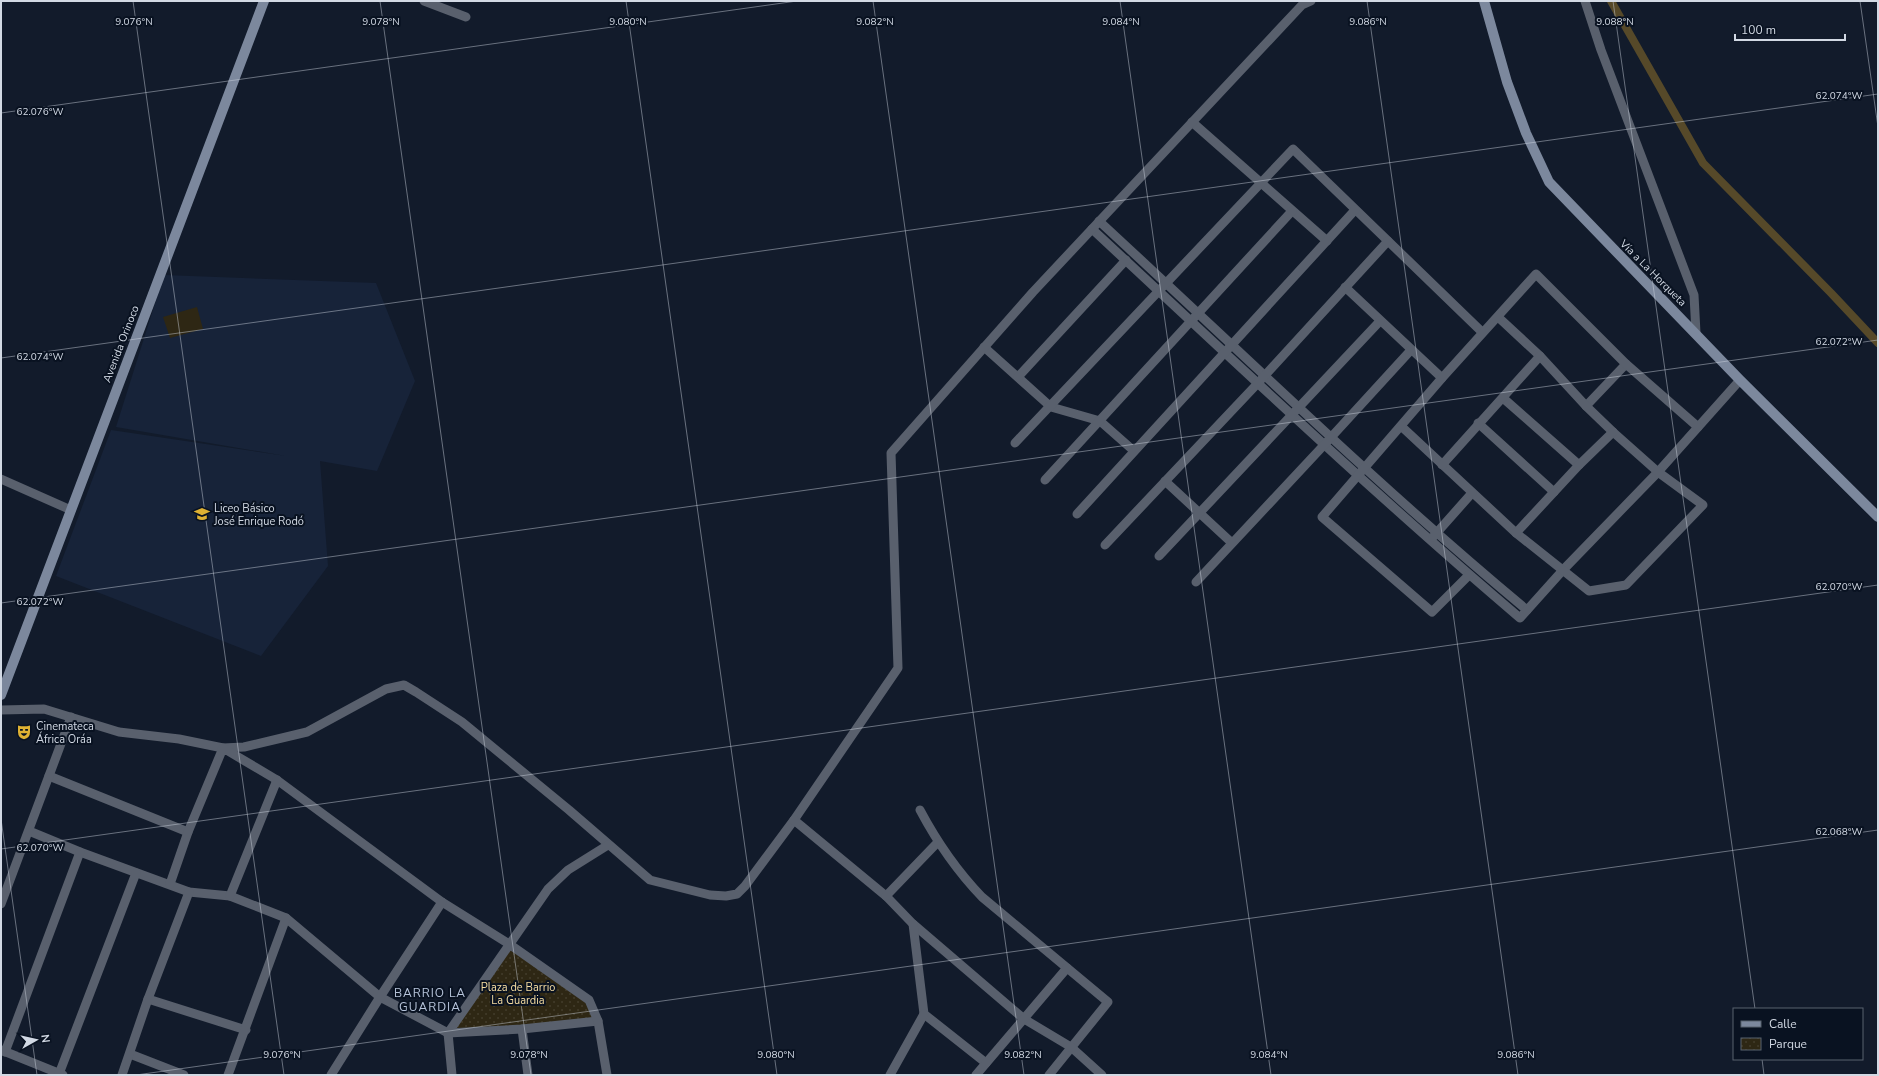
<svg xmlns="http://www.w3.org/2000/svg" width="1879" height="1076" viewBox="0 0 1879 1076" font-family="'Nunito Sans',sans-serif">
<defs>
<pattern id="park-dots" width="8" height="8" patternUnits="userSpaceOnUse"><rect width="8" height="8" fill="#2e2714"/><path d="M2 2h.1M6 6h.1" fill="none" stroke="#423c2b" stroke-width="1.8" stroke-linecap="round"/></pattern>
</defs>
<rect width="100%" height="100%" fill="#121b2b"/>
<path fill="#172339" d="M164 275 376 283 415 381 377 471 320 461 328 566 261 656 56 576 111 430 286 456 116 427Z"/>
<path fill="#2e2714" d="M197 307 203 329 170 338 163 317Z"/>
<path fill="url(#park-dots)" d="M509 944 589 1000 598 1021 448 1033Z"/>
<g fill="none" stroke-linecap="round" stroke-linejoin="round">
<path stroke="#564929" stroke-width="8" d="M1611 1 1703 163 1831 293 1878 343"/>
<g stroke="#59606d" stroke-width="9">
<path d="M424 1 466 17"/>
<path d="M1585 1 1601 50 1694 295 1696 333"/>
<path d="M1192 122 1327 241"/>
<path d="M1099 221C1241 352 1379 487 1527 610"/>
<path d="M1092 229C1233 360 1373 493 1520 618L1563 570 1658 472 1740 380"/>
<path d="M1345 287 1442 378"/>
<path d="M984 347 1051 407 1100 421 1134 451"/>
<path d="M1018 377 1126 260"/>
<path d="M1503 398 1579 465"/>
<path d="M1586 406 1626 364"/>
<path d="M1478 423 1554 492"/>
<path d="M1401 426 1516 533 1589 591 1626 585 1703 505 1658 472 1613 432 1586 406 1540 356 1498 317"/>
<path d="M1015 443 1293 149 1482 332"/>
<path d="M1442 465 1540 356"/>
<path d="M1 479 71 510"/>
<path d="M1045 480 1292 211"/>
<path d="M1165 481 1232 543"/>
<path d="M1077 514 1355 210"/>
<path d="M1516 533 1579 465 1613 432"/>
<path d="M1433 537 1472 493"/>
<path d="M1105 545 1258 383 1388 241"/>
<path d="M1159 556 1380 321"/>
<path d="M1469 575 1432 612 1322 517 1442 378 1536 274 1626 364 1698 427"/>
<path d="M1196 582 1324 445 1411 350"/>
<path d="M1 710 44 709 119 732 179 739 223 748 244 747 307 732 386 689 404 685 416 692 462 722 569 810 650 880 710 895 726 896 737 894 745 886 794 820 898 668 891 453 1033 292 1302 5 1311 1"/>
<path d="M49 776 188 832"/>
<path d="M920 810C937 842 957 871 982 897L1108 1002 1049 1075"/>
<path d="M794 820 886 896 913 924 1024 1019 1071 1047 1102 1075"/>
<path d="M29 831 80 852 189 892 230 896 286 918 380 997 448 1033 522 1029 598 1021"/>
<path d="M170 884 188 832 223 748 277 780 442 902 509 944 589 1000 598 1021 607 1075"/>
<path d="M230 896 277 780"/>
<path d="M886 896 938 842"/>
<path d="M1 904 71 717"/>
<path d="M913 924 924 1014 986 1063"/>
<path d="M148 999 246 1030"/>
<path d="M522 1029 528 1075"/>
<path d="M1 1050 63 1075"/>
<path d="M5 1052 80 852"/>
<path d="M130 1054 184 1075"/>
<path d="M59 1074 136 873"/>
<path d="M122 1075 148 999 189 892"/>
<path d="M228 1075 286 918"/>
<path d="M331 1075 380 997 442 902"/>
<path d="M452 1075 448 1033 548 889 568 870 608 845"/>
<path d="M890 1075 924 1014"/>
<path d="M976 1075 1067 968"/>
</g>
<g stroke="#7c889d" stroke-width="10">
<path d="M1484 1 1507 82 1526 133 1549 182 1740 380 1878 517"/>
<path d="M1 695 264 1"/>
</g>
</g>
<path fill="none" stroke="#d2d9e4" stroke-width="1" stroke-opacity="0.45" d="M133 1 284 1075M380 1 531 1075M626 1 777 1075M873 1 1024 1075M1120 1 1271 1075M1367 1 1518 1075M1613 1 1755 1009M1860 1 1878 127M1 113 797 1M1 358 1878 94M1 603 1878 340M1 819 37 1075M1 849 1878 585M1762 1059 1764 1075M136 1075 1878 830"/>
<defs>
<g id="school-bare" transform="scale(1.2)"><path d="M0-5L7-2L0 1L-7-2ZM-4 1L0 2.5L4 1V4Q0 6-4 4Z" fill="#deb133" stroke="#091221" stroke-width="2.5" paint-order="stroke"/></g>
<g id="theatre-bare" transform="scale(1.2)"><path d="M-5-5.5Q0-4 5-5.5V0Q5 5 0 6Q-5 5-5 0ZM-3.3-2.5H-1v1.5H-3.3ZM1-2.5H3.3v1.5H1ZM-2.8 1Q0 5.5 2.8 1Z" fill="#deb133" stroke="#091221" stroke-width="2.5" paint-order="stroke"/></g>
</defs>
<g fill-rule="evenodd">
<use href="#school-bare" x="202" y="514"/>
<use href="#theatre-bare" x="24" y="732"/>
</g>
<g text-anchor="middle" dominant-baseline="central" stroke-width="4" stroke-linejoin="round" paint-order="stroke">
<g font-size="11" fill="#d2d9e4" stroke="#091221">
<text transform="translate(1653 273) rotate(45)">Vía a La Horqueta</text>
<text transform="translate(121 344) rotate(-69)">Avenida Orinoco</text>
</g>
<g font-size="11" fill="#d2d9e4" stroke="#091221" text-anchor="start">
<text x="214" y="508">Liceo Básico<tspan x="214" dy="13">José Enrique Rodó</tspan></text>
<text x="36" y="726">Cinemateca<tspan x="36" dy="13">África Oráa</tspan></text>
</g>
<g font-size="11" fill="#f5dca1" stroke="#091221">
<text x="518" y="987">Plaza de Barrio<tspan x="518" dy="13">La Guardia</tspan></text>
</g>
<g font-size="12" letter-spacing="1" fill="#b7c4da" stroke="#091221">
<text x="430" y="993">BARRIO LA<tspan x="430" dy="14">GUARDIA</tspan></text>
</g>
</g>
<g font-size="10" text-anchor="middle" fill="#d2d9e4" stroke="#091221" stroke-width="4" stroke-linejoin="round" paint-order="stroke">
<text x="134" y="25">9.076°N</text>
<text x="381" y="25">9.078°N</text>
<text x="628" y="25">9.080°N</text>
<text x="875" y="25">9.082°N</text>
<text x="1121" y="25">9.084°N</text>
<text x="1368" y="25">9.086°N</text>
<text x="1615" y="25">9.088°N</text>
<text x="1839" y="99">62.074°W</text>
<text x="40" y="115">62.076°W</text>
<text x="1839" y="345">62.072°W</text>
<text x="40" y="360">62.074°W</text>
<text x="1839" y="590">62.070°W</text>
<text x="40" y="605">62.072°W</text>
<text x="1839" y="835">62.068°W</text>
<text x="40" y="851">62.070°W</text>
<text x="282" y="1058">9.076°N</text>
<text x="529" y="1058">9.078°N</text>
<text x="776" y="1058">9.080°N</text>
<text x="1023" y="1058">9.082°N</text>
<text x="1269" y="1058">9.084°N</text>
<text x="1516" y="1058">9.086°N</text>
</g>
<rect width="1879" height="1076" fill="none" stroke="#d2d9e4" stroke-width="4"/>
<rect x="1733" y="1008" width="130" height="52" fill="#091221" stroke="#59626f"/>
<rect x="1741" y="1021" width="20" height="6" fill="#7c889d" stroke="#59626f"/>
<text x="1769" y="1028" font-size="12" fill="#d2d9e4">Calle</text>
<rect x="1741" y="1038" width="20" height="12" fill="url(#park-dots)" stroke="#59626f"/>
<text x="1769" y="1048" font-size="12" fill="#d2d9e4">Parque</text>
<g transform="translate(36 1040) rotate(82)" stroke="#091221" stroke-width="3" paint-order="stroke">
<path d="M0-3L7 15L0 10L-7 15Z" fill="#d2d9e4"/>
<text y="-6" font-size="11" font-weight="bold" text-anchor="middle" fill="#d2d9e4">N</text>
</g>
<path d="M1735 34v6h110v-6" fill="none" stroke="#d2d9e4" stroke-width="2"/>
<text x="1741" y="34" font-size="12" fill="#d2d9e4" stroke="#091221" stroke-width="3" paint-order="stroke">100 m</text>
</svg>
